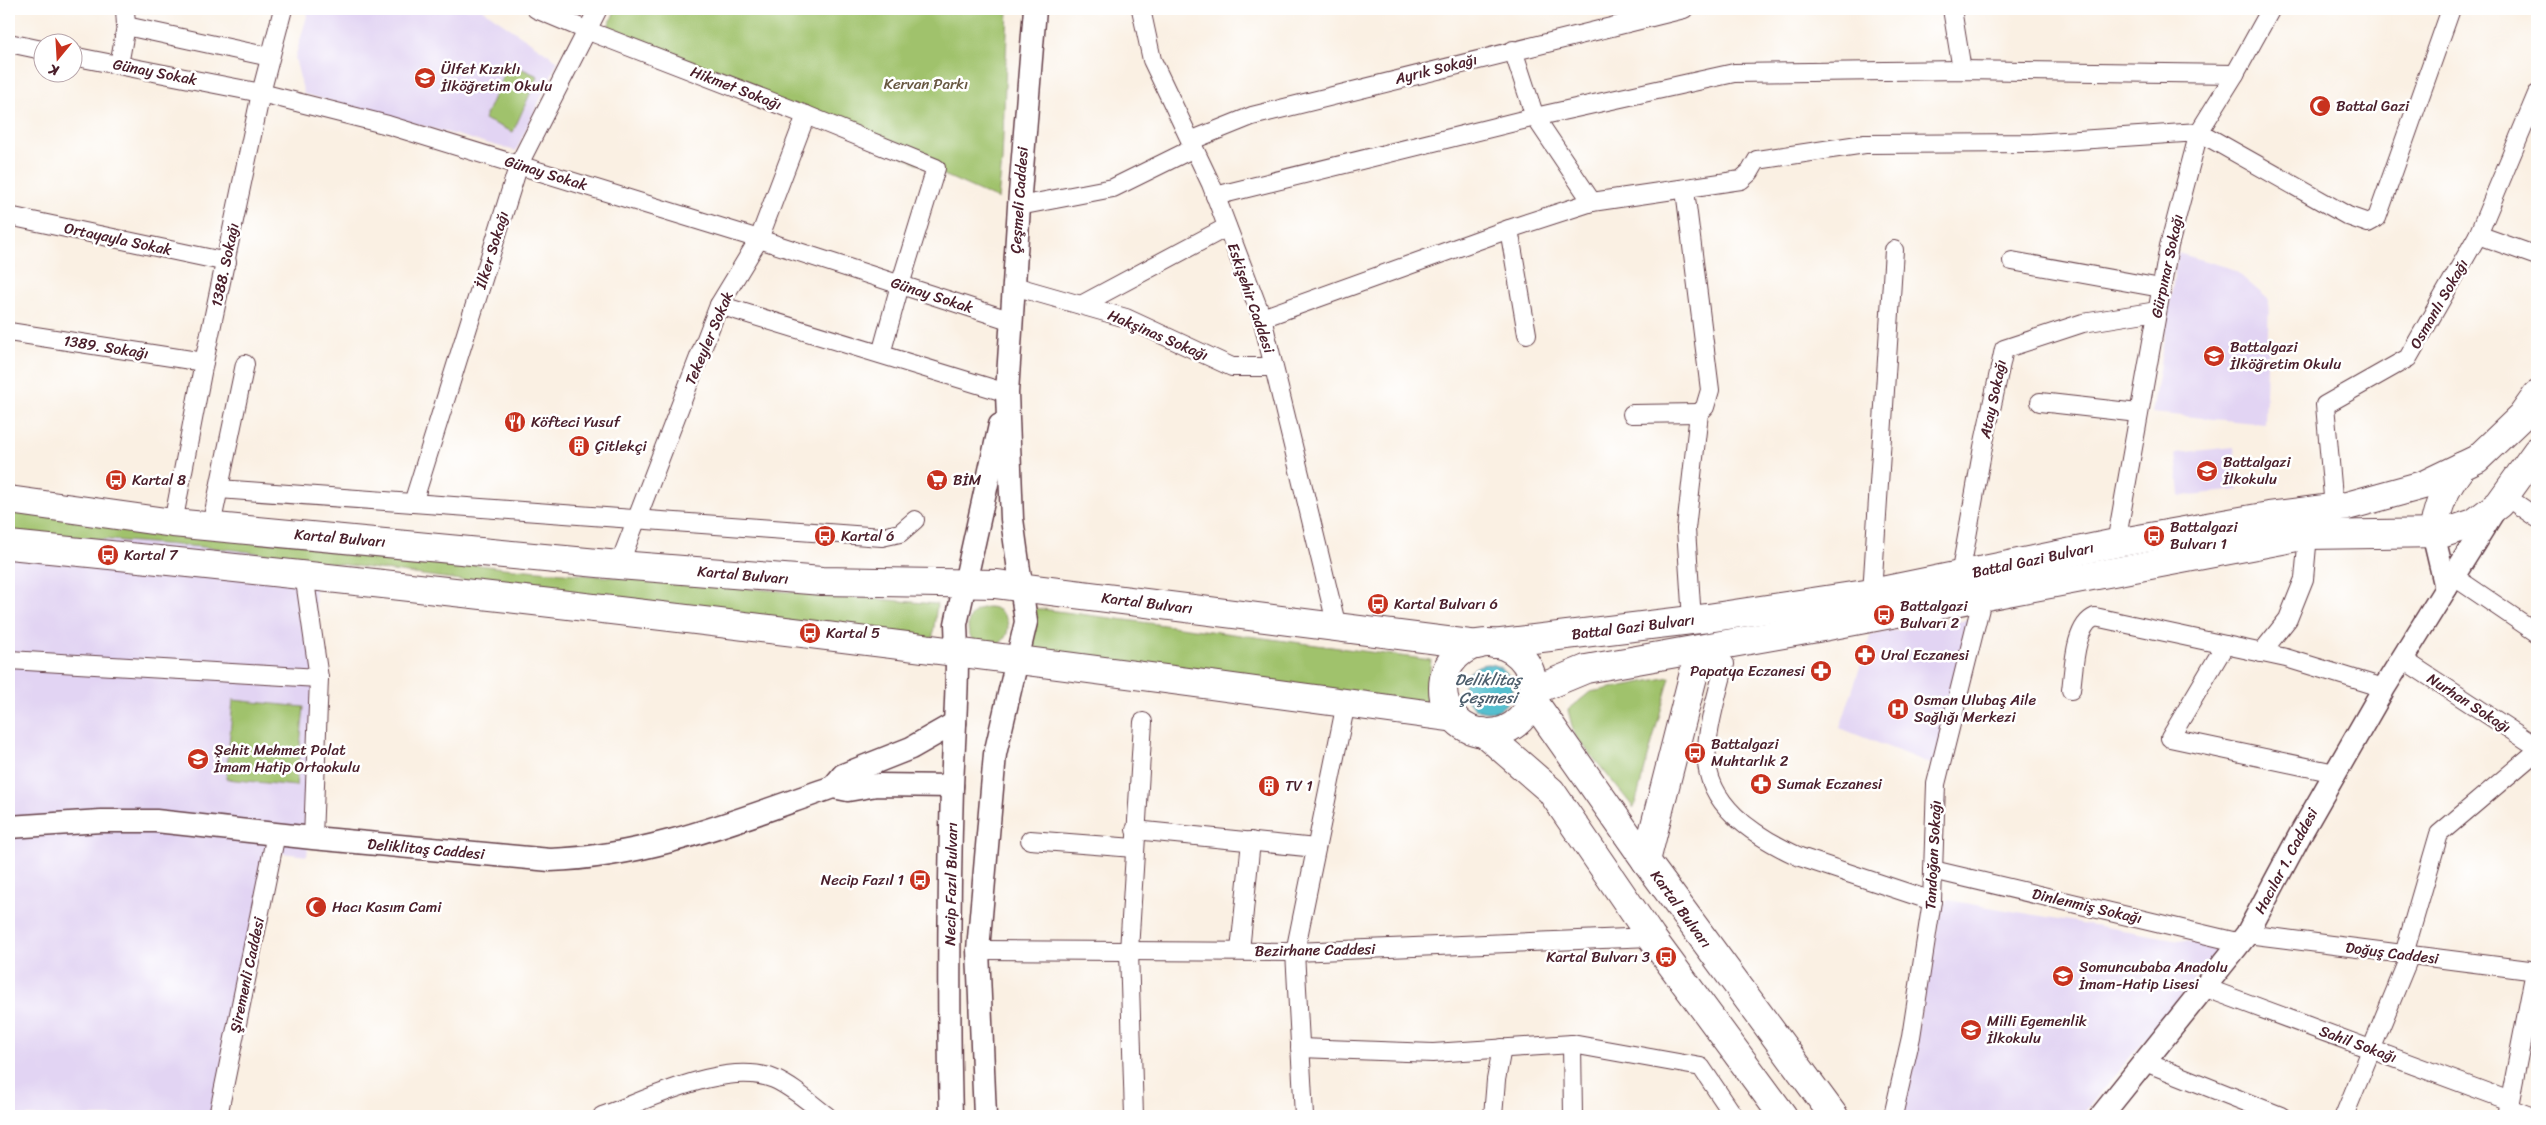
<svg xmlns="http://www.w3.org/2000/svg" width="2546" height="1125" viewBox="0 0 2546 1125" font-family="Sriracha,sans-serif">
<rect width="100%" height="100%" fill="#fff"/>
<filter id="ink" filterUnits="userSpaceOnUse"><feTurbulence type="fractalNoise" baseFrequency=".02" numOctaves="2"/><feDisplacementMap in="SourceGraphic" scale="10" xChannelSelector="R" yChannelSelector="G"/><feConvolveMatrix kernelMatrix="1 2 1 2 8 2 1 2 1" color-interpolation-filters="sRGB"/></filter>
<filter id="wash" filterUnits="userSpaceOnUse"><feTurbulence type="fractalNoise" baseFrequency=".0096" numOctaves="4" result="noise"/><feDisplacementMap in="SourceGraphic" scale="20" xChannelSelector="R" yChannelSelector="G"/><feGaussianBlur stdDeviation="1.12" result="paint"/><feColorMatrix in="noise" values="0 0 0 0 0 0 0 0 0 0 0 0 0 0 0 0 0 1.4 0 .05"/><feComposite in="paint" operator="in"/></filter>
<g filter="url(#wash)">
<rect width="100%" height="100%" fill="#faf0e3"/>
<g fill="#e2d4f3">
<path d="M309 9H482L558 61 516 151 304 94 295 58Z"/>
<path d="M2178 253 2233 269 2269 300 2265 424 2152 413Z"/>
<path d="M2234 447 2239 490 2180 496 2176 453Z"/>
<path d="M9 518 311 546 324 700 307 856 274 852 226 1116H9Z"/>
<path d="M1969 620 1936 766 1840 728 1871 634Z"/>
<path d="M1948 900 2214 946 2217 953 2081 1116H1900L1942 905Z"/>
</g>
<g fill="#a0c26c" stroke="#75704c">
<path d="M616 9H1008L1002 161 998 199 608 26Z"/>
<path d="M509 63 538 76 513 132 484 119Z"/>
<path d="M9 506 503 568 937 604 932 643 227 549 9 532Z"/>
<circle cx="988" cy="627" r="20"/>
<path d="M1034 608 1431 660 1426 703 1032 653Z"/>
<path d="M1670 677 1634 808 1574 734 1568 710 1590 692Z"/>
<path d="M233 700 304 707 296 786 226 779Z"/>
</g>
<circle fill="#54bfcf" stroke="#4f6f7d" cx="1488" cy="688" r="24"/>
</g>
<g filter="url(#ink)">
<g fill="none" stroke-linecap="round" stroke-linejoin="round">
<g stroke="#643e47" stroke-width="20">
<g id="minor">
<path d="M536 9 586 30 806 115 936 168 900 285 881 354"/>
<path d="M1141 9 1152 60 1211 184 1262 318 1337 627"/>
<path d="M1952 9 1962 70"/>
<path d="M126 26 270 57"/>
<path d="M9 43 42 50"/>
<path d="M1513 50 1535 117 1592 202"/>
<path d="M72 56 261 93 388 125 759 239 1012 321"/>
<path d="M119 65 126 26 125 9"/>
<path d="M1190 141 1252 116 1684 9"/>
<path d="M1685 190 1710 390 1705 407 1699 413 1686 529 1692 620"/>
<path d="M1215 196 1535 117 1734 73 1962 70 2235 74"/>
<path d="M1019 206 1113 188 1194 148"/>
<path d="M9 216 227 262"/>
<path d="M1509 229 1527 334"/>
<path d="M2478 235 2537 256"/>
<path d="M2012 261 2161 288"/>
<path d="M1014 286 1126 318 1232 367H1274"/>
<path d="M719 305 1007 393"/>
<path d="M1081 305 1227 227"/>
<path d="M1262 318 1509 229 1592 202 1741 180 1750 172 1757 160 1865 144 2033 143 2199 132 2348 216 2368 223 2377 218 2451 9"/>
<path d="M9 332 204 362"/>
<path d="M2040 402 2138 413"/>
<path d="M1632 414 1699 413"/>
<path d="M219 489 882 537 900 533 915 520"/>
<path d="M2505 496 2537 518"/>
<path d="M413 503 519 164 598 9"/>
<path d="M2334 508 2325 405 2408 358 2478 235 2537 94"/>
<path d="M173 523 204 362 261 93 283 9"/>
<path d="M211 526 245 364"/>
<path d="M2116 543 2169 246 2199 132 2235 74 2271 9"/>
<path d="M619 565 719 305 759 239 806 115"/>
<path d="M304 574 319 678 313 838"/>
<path d="M1960 576 1983 447 2004 349 2083 323 2157 311"/>
<path d="M2453 576 2537 633"/>
<path d="M1872 593 1894 250"/>
<path d="M2225 645 2170 738 2335 773"/>
<path d="M2261 653 2288 619 2304 579 2308 535"/>
<path d="M2401 658 2537 747"/>
<path d="M9 660 319 678"/>
<path d="M1697 662 1725 664C1718 691 1709 720 1707 747 1701 804 1756 837 1800 857L1932 901"/>
<path d="M2071 690C2074 669 2074 626 2095 617L2286 658 2384 688"/>
<path d="M1135 830 1316 848"/>
<path d="M1030 840 1134 848"/>
<path d="M1933 870 2241 943"/>
<path d="M2247 934 2537 971"/>
<path d="M978 950 1295 952 1651 937"/>
<path d="M1240 951 1251 841"/>
<path d="M2404 954 2439 834 2537 751"/>
<path d="M2206 988 2510 1101"/>
<path d="M1572 1044 1573 1116"/>
<path d="M1300 1048 1433 1053 1572 1044 1701 1067 1734 1116"/>
<path d="M2145 1062 2281 1116"/>
<path d="M2509 1108 2530 1116"/>
<path d="M218 1116 276 834"/>
<path d="M602 1116C648 1100 727 1059 774 1079 793 1087 811 1104 827 1116"/>
<path d="M1134 1116 1129 951 1143 722"/>
<path d="M1304 1116 1295 952 1346 703"/>
<path d="M1493 1116 1496 1080 1502 1048"/>
<path d="M1893 1116 1911 1037 1932 901 1936 784 1983 596"/>
<path d="M2344 1116 2410 955"/>
<path d="M2507 1116 2535 971"/>
</g>
</g>
<g stroke="#643e47" stroke-width="25">
<g id="tertiary">
<path d="M2433 533 2446 588"/>
<path d="M833 787 843 775 911 748 955 723"/>
<path d="M9 827 101 821H156L313 838 550 860C649 857 740 819 833 787L848 790 877 785 952 786"/>
<path d="M951 1116C948 1006 949 897 952 787 954 733 959 678 956 624L1000 425"/>
<path d="M985 1116 978 950 995 754 1026 622 1012 519 1007 393 1019 206 1035 9"/>
<path d="M2101 1116 2247 934 2301 833 2384 688 2494 511"/>
</g>
</g>
<g stroke="#643e47" stroke-width="30">
<g id="primary">
<path d="M9 500 173 523 619 565 822 581 996 584 1478 645"/>
<path d="M2433 533C2438 504 2444 490 2462 466"/>
<path d="M9 545C492 592 974 652 1455 718"/>
<circle cx="1488" cy="688" r="45"/>
<path d="M1493 644 1708 618 1872 593 2116 543 2269 516 2347 506 2423 485 2477 459 2522 416 2537 395"/>
<path d="M1533 691 1586 669 1823 627 2308 535 2444 533 2474 523 2499 504 2537 451"/>
<path d="M1532 699 1646 861 1834 1116"/>
<path d="M1483 732 1551 791 1651 937 1783 1116"/>
<path d="M1646 861 1700 649"/>
</g>
</g>
<use href="#minor" stroke="#fff" stroke-width="18"/>
<use href="#tertiary" stroke="#fff" stroke-width="22"/>
<use href="#primary" stroke="#fff" stroke-width="28"/>
</g>
</g>
<defs>
<g id="school-disc" transform="scale(1.125)"><circle r="9.5" fill="#c8321e" stroke="#fff"/><path d="M0-5L7-2L0 1L-7-2ZM-4 1L0 2.5L4 1V4Q0 6-4 4Z" fill="#fff"/></g>
<g id="mosque-disc" transform="scale(1.125)"><circle r="9.5" fill="#c8321e" stroke="#fff"/><path d="M3.5-4.9A6 6 0 1 0 3.5 4.9A5 5 0 1 1 3.5-4.9Z" fill="#fff"/></g>
<g id="restaurant-disc" transform="scale(1.125)"><circle r="9.5" fill="#c8321e" stroke="#fff"/><path d="M-5-6h1v4h1v-4h1v4h1v-4h1v5L-1.5 .5V6h-2V.5L-5-1ZM5-6V6H3V1.5H1.5Q1.5-4 5-6Z" fill="#fff"/></g>
<g id="building-disc" transform="scale(1.125)"><circle r="9.5" fill="#c8321e" stroke="#fff"/><path d="M-4-6H4V6H1V3H-1V6H-4ZM-2.5-4.3h1.7v1.8h-1.7ZM.8-4.3h1.7v1.8H.8ZM-2.5-1h1.7V.8h-1.7ZM.8-1h1.7V.8H.8Z" fill="#fff"/></g>
<g id="bus-disc" transform="scale(1.125)"><circle r="9.5" fill="#c8321e" stroke="#fff"/><path d="M-5-6H5V4H4V6H2V4H-2V6H-4V4H-5ZM-3.5-4V0h7V-4ZM-3.5 1.2v1.5H-2V1.2ZM2 1.2v1.5H3.5V1.2Z" fill="#fff"/></g>
<g id="supermarket-disc" transform="scale(1.125)"><circle r="9.5" fill="#c8321e" stroke="#fff"/><path d="M-6-5.5h2.5l.6 2H6L4.5 2H-2.5L-4.4-4H-6ZM-1.5 3.2a1.3 1.3 0 1 0 .1 0ZM3 3.2a1.3 1.3 0 1 0 .1 0Z" fill="#fff"/></g>
<g id="pharmacy-disc" transform="scale(1.125)"><circle r="9.5" fill="#c8321e" stroke="#fff"/><path d="M-2-6h4v4h4v4h-4v4h-4v-4h-4v-4h4Z" fill="#fff"/></g>
<g id="hospital-disc" transform="scale(1.125)"><circle r="9.5" fill="#c8321e" stroke="#fff"/><path d="M-5-5h3v3.5h4V-5h3V5h-3V1.5h-4V5h-3Z" fill="#fff"/></g>
</defs>
<g fill-rule="evenodd">
<use href="#school-disc" x="425" y="78"/>
<use href="#mosque-disc" x="2320" y="106"/>
<use href="#school-disc" x="2214" y="356"/>
<use href="#restaurant-disc" x="515" y="422"/>
<use href="#building-disc" x="579" y="446"/>
<use href="#school-disc" x="2207" y="471"/>
<use href="#bus-disc" x="116" y="480"/>
<use href="#supermarket-disc" x="937" y="480"/>
<use href="#bus-disc" x="825" y="536"/>
<use href="#bus-disc" x="2154" y="536"/>
<use href="#bus-disc" x="108" y="555"/>
<use href="#bus-disc" x="1378" y="604"/>
<use href="#bus-disc" x="1884" y="615"/>
<use href="#bus-disc" x="810" y="633"/>
<use href="#pharmacy-disc" x="1865" y="655"/>
<use href="#pharmacy-disc" x="1821" y="671"/>
<use href="#hospital-disc" x="1898" y="709"/>
<use href="#bus-disc" x="1695" y="753"/>
<use href="#school-disc" x="198" y="759"/>
<use href="#pharmacy-disc" x="1761" y="784"/>
<use href="#building-disc" x="1269" y="786"/>
<use href="#bus-disc" x="920" y="880"/>
<use href="#mosque-disc" x="316" y="907"/>
<use href="#bus-disc" x="1666" y="957"/>
<use href="#school-disc" x="2063" y="976"/>
<use href="#school-disc" x="1971" y="1030"/>
</g>
<g text-anchor="middle" dominant-baseline="central" stroke-width="5" stroke-linejoin="round" paint-order="stroke">
<g font-size="15" fill="#4a1f2b" stroke="#fff" text-anchor="start">
<text x="441" y="69">Ülfet Kızıklı<tspan x="441" dy="17">İlköğretim Okulu</tspan></text>
<text x="2336" y="106">Battal Gazi</text>
<text x="2230" y="347">Battalgazi<tspan x="2230" dy="17">İlköğretim Okulu</tspan></text>
<text x="531" y="422">Köfteci Yusuf</text>
<text x="595" y="446">Çitlekçi</text>
<text x="2223" y="462">Battalgazi<tspan x="2223" dy="17">İlkokulu</tspan></text>
<text x="132" y="480">Kartal 8</text>
<text x="953" y="480">BİM</text>
<text x="2170" y="527">Battalgazi<tspan x="2170" dy="17">Bulvarı 1</tspan></text>
<text x="841" y="536">Kartal 6</text>
<text x="124" y="555">Kartal 7</text>
<text x="1394" y="604">Kartal Bulvarı 6</text>
<text x="1900" y="606">Battalgazi<tspan x="1900" dy="17">Bulvarı 2</tspan></text>
<text x="826" y="633">Kartal 5</text>
<text x="1881" y="655">Ural Eczanesi</text>
<text x="1805" y="671" text-anchor="end">Papatya Eczanesi</text>
<text x="1914" y="700">Osman Ulubaş Aile<tspan x="1914" dy="17">Sağlığı Merkezi</tspan></text>
<text x="1711" y="744">Battalgazi<tspan x="1711" dy="17">Muhtarlık 2</tspan></text>
<text x="214" y="750">Şehit Mehmet Polat<tspan x="214" dy="17">İmam Hatip Ortaokulu</tspan></text>
<text x="1777" y="784">Sumak Eczanesi</text>
<text x="1285" y="786">TV 1</text>
<text x="904" y="880" text-anchor="end">Necip Fazıl 1</text>
<text x="332" y="907">Hacı Kasım Cami</text>
<text x="1650" y="957" text-anchor="end">Kartal Bulvarı 3</text>
<text x="2079" y="967">Somuncubaba Anadolu<tspan x="2079" dy="17">İmam-Hatip Lisesi</tspan></text>
<text x="1987" y="1021">Milli Egemenlik<tspan x="1987" dy="17">İlkokulu</tspan></text>
</g>
<g font-size="15" fill="#4a1f2b" stroke="#fff">
<text transform="translate(1436 69) rotate(-14)">Ayrık Sokağı</text>
<text transform="translate(155 72) rotate(11)">Günay Sokak</text>
<text transform="translate(736 88) rotate(21)">Hikmet Sokağı</text>
<text transform="translate(546 173) rotate(17)">Günay Sokak</text>
<text transform="translate(1019 200) rotate(-86)">Çeşmeli Caddesi</text>
<text transform="translate(118 239) rotate(12)">Ortayayla Sokak</text>
<text transform="translate(492 250) rotate(-73)">İlker Sokağı</text>
<text transform="translate(225 265) rotate(-78)">1388. Sokağı</text>
<text transform="translate(2167 266) rotate(-78)">Gürpınar Sokağı</text>
<text transform="translate(932 295) rotate(18)">Günay Sokak</text>
<text transform="translate(1251 298) rotate(71)">Eskişehir Caddesi</text>
<text transform="translate(2439 304) rotate(-60)">Osmanlı Sokağı</text>
<text transform="translate(1158 335) rotate(23)">Hakşinas Sokağı</text>
<text transform="translate(709 338) rotate(-67)">Tekeyler Sokak</text>
<text transform="translate(106 347) rotate(9)">1389. Sokağı</text>
<text transform="translate(1993 399) rotate(-78)">Atay Sokağı</text>
<text transform="translate(340 538) rotate(5)">Kartal Bulvarı</text>
<text transform="translate(2033 560) rotate(-12)">Battal Gazi Bulvarı</text>
<text transform="translate(743 575) rotate(5)">Kartal Bulvarı</text>
<text transform="translate(1147 603) rotate(7)">Kartal Bulvarı</text>
<text transform="translate(1633 627) rotate(-7)">Battal Gazi Bulvarı</text>
<text transform="translate(2469 703) rotate(33)">Nurhan Sokağı</text>
<text transform="translate(426 849) rotate(5)">Deliklitaş Caddesi</text>
<text transform="translate(1933 855) rotate(-87)">Tandoğan Sokağı</text>
<text transform="translate(2286 861) rotate(-62)">Hacılar 1. Caddesi</text>
<text transform="translate(951 884) rotate(-89)">Necip Fazıl Bulvarı</text>
<text transform="translate(2087 906) rotate(13)">Dinlenmiş Sokağı</text>
<text transform="translate(1681 909) rotate(54)">Kartal Bulvarı</text>
<text transform="translate(1315 950) rotate(-1)">Bezirhane Caddesi</text>
<text transform="translate(2392 953) rotate(7)">Doğuş Caddesi</text>
<text transform="translate(247 975) rotate(-78)">Şiremenli Caddesi</text>
<text transform="translate(2358 1044) rotate(20)">Sahil Sokağı</text>
</g>
<g font-size="15" fill="#685842" stroke="#fff">
<text x="926" y="84">Kervan Parkı</text>
</g>
<g font-size="16" font-style="italic" fill="#4e5f6d" stroke="#fff">
<text x="1488" y="679">Deliklitaş<tspan x="1488" dy="18">Çeşmesi</tspan></text>
</g>
</g>
<rect width="2546" height="1125" fill="none" stroke="#fff" stroke-width="30"/>
<g transform="translate(58 58) rotate(198)"><circle r="24" fill="#ffffff" stroke="#b7a5aa"/>
<path d="M0-4L9 19L0 12L-9 19Z" fill="#c8321e"/>
<text y="-8" font-size="14" font-weight="bold" text-anchor="middle" fill="#4a1f2b">K</text>
</g>
</svg>
